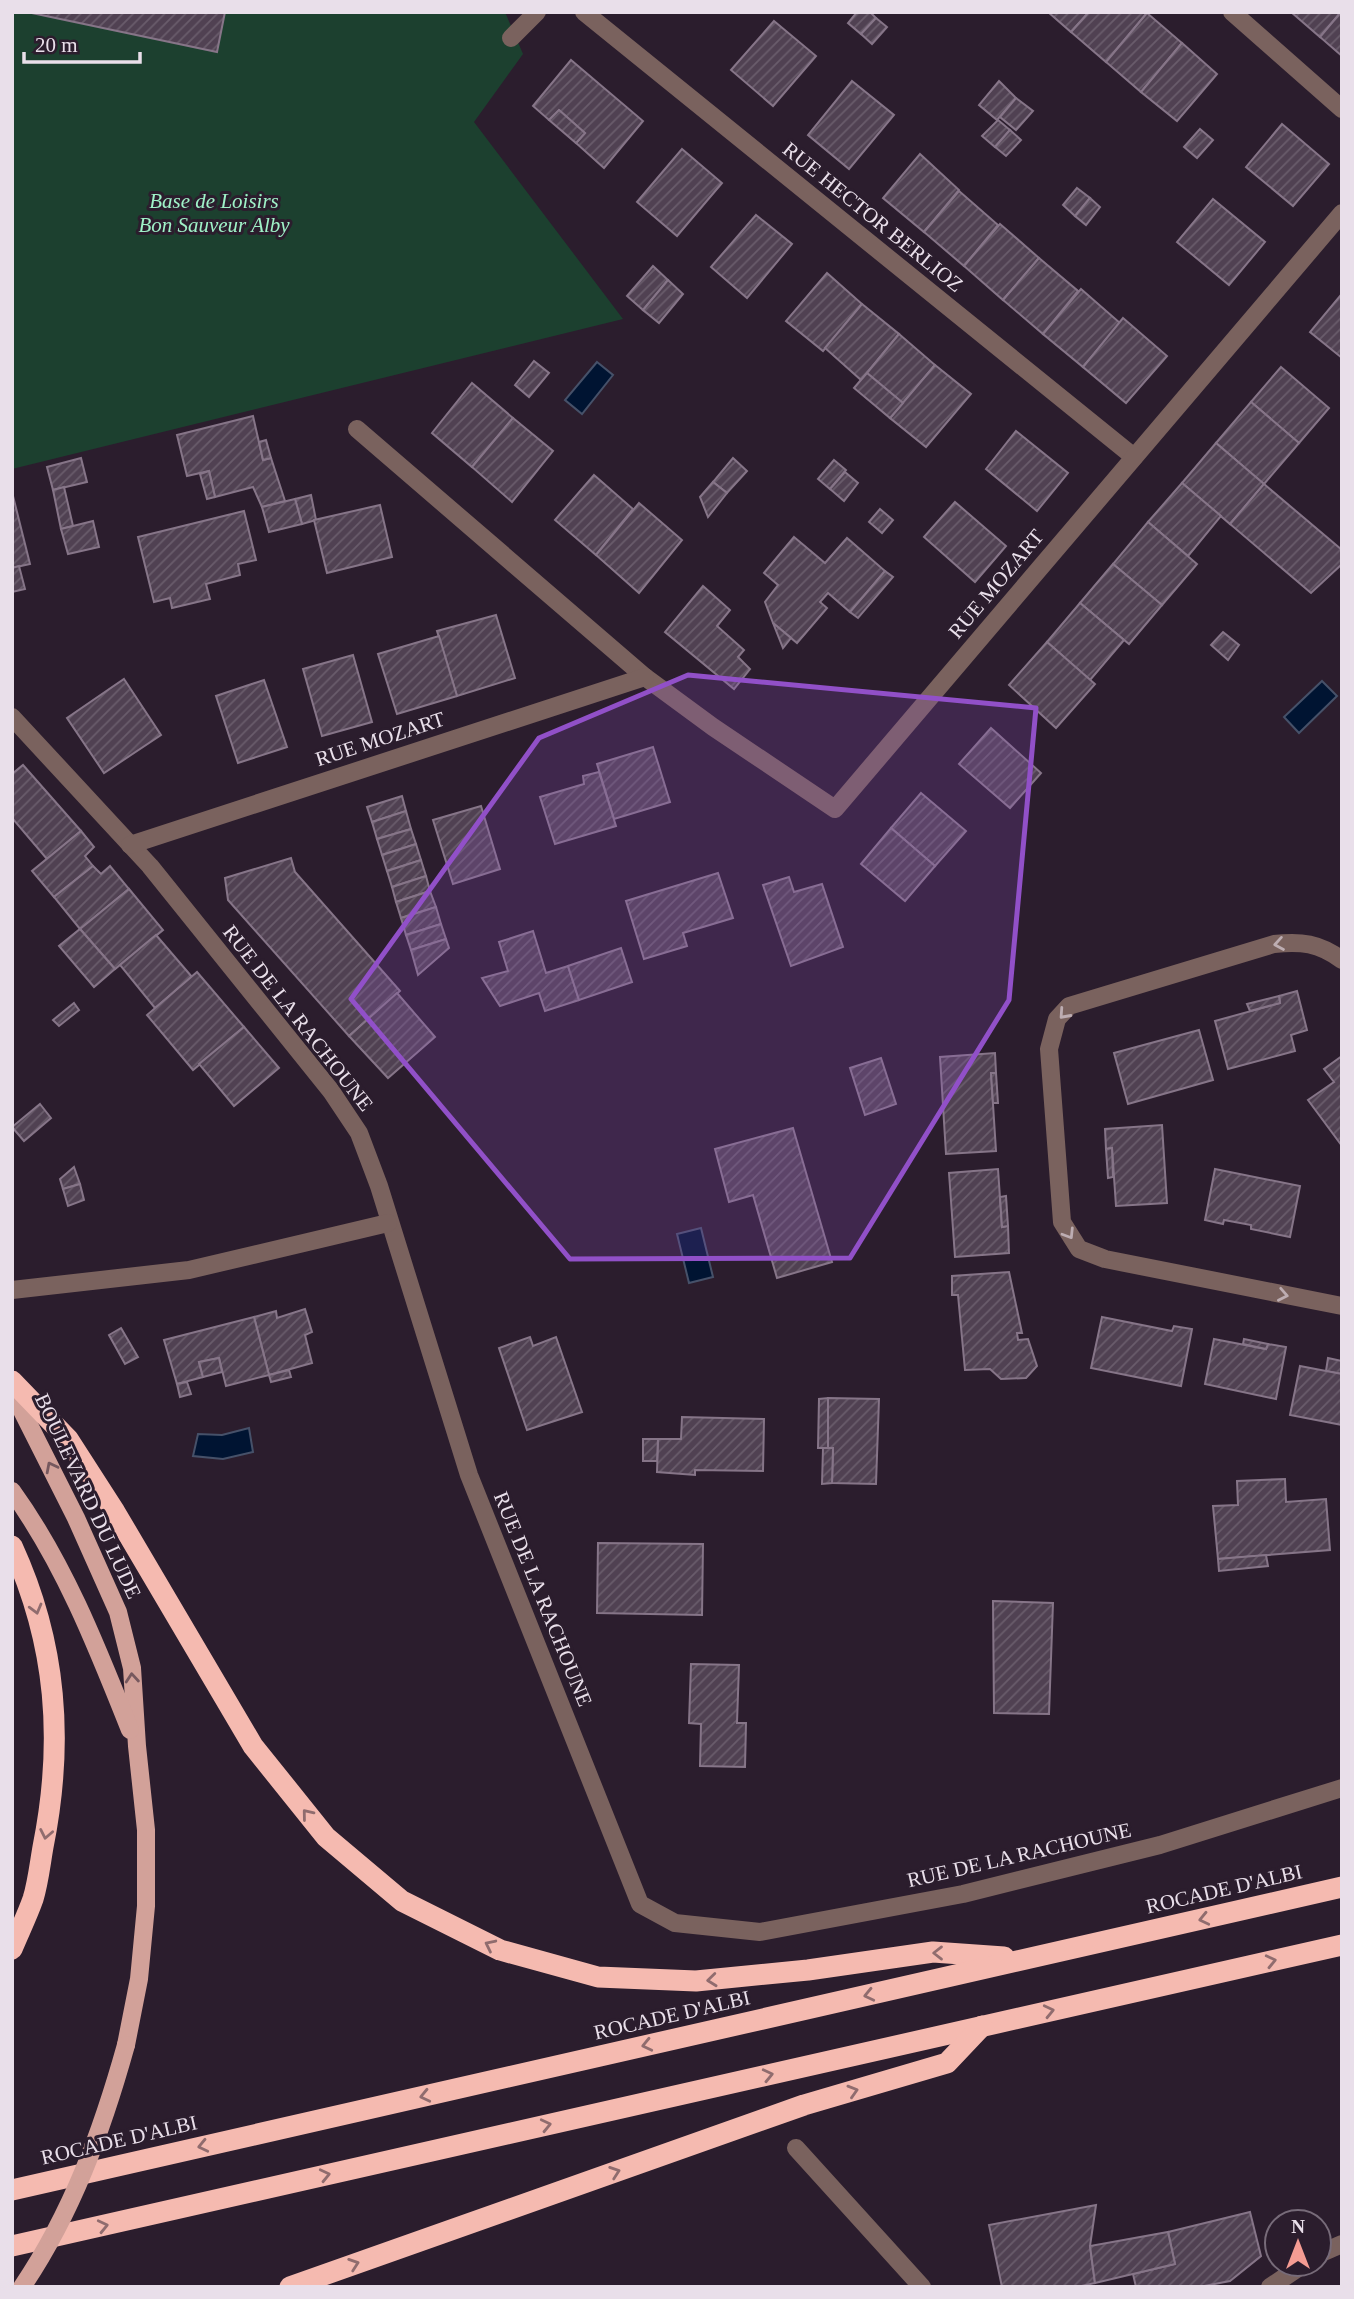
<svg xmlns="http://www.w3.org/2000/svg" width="1354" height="2299" viewBox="0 0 1354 2299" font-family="Georgia,serif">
<defs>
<pattern id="building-hatch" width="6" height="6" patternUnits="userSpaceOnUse" patternTransform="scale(1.75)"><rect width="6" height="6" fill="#504152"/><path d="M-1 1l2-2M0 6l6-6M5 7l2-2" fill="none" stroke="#695c6b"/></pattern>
</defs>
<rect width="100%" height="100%" fill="#2b1d2d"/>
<path fill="#1c402f" d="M12 12H505L523 54 474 122 623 319 12 469Z"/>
<g fill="#001432" stroke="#465169" stroke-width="2">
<path d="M597 362 613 375 582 414 565 400Z"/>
<path d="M1322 681 1337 696 1299 733 1284 717Z"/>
<path d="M701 1228 713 1277 689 1283 677 1234Z"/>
<path d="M249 1428 253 1452 223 1459 193 1456 198 1434 222 1435Z"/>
</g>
<g fill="url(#building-hatch)" stroke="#867588" stroke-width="2">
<path d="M27 12H225L217 52Z"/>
<path d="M857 12H870L876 18 861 34 848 23Z"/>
<path d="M1048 12H1089L1071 32Z"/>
<path d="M1089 12H1146L1147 13 1106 62 1071 32Z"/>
<path d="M1291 12H1341L1320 37Z"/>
<path d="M1341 12H1342V56L1320 37Z"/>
<path d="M1147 13 1182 43 1141 92 1106 62Z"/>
<path d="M876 18 887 27 872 44 861 34Z"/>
<path d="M774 21 816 56 773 106 731 70Z"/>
<path d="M1182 43 1217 74 1177 121 1141 92Z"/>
<path d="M571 60 643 121 604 168 576 143 585 133 559 110 549 120 533 106Z"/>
<path d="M852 81 894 115 849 169 808 135Z"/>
<path d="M999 81 1016 98 997 120 979 105Z"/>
<path d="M1016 98 1033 111 1016 130 1000 117Z"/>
<path d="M559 110 585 133 576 143 549 120Z"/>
<path d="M998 120 1010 130 995 147 982 136Z"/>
<path d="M1282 124 1329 164 1293 206 1246 167Z"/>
<path d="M1200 129 1213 140 1197 158 1184 147Z"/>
<path d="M1010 130 1021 140 1006 156 995 147Z"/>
<path d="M682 149 722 183 677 236 637 202Z"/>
<path d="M920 154 959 190 924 232 883 198Z"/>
<path d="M1077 188 1090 198 1075 216 1063 205Z"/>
<path d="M959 191 998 225 964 266 924 232Z"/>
<path d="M1090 198 1100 207 1086 225 1075 216Z"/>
<path d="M1213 199 1265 242 1229 285 1177 242Z"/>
<path d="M756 215 792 244 747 298 711 267Z"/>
<path d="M1000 224 1039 258 1003 300 964 266Z"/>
<path d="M1039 258 1078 291 1043 334 1003 300Z"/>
<path d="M653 266 668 280 643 310 627 296Z"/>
<path d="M827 273 862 304 823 351 786 321Z"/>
<path d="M668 280 683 294 659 323 643 310Z"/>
<path d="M1081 289 1120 323 1083 367 1043 334Z"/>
<path d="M1340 296 1342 298V358L1310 332Z"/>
<path d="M862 304 899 334 861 380 825 348Z"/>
<path d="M1123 318 1167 356 1126 403 1083 367Z"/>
<path d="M899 334 935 365 903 403 867 373Z"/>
<path d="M534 361 549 373 529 397 515 385Z"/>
<path d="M935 365 971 394 926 447 890 418Z"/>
<path d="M1281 367 1329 408 1299 443 1251 402Z"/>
<path d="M867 373 903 403 890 418 854 388Z"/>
<path d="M472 383 513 418 472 467 432 433Z"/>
<path d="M1251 402 1299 443 1264 484 1216 443Z"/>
<path d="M253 416 263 460 271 458 285 501 262 507 253 487 215 497 209 471 187 476 177 435Z"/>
<path d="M513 418 553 451 512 502 472 467Z"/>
<path d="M1016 431 1068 473 1037 511 986 469Z"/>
<path d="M266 440 271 458 263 460 259 442Z"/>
<path d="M1216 443 1264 484 1230 524 1182 483Z"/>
<path d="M81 458 87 482 53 490 47 467Z"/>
<path d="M733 458 747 471 727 493 713 482Z"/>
<path d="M834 460 846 470 830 489 818 479Z"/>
<path d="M209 471 215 497 207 499 200 474Z"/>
<path d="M845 472 858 483 844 501 830 489Z"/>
<path d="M594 475 633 509 596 555 555 520Z"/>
<path d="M713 482 727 493 708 517 700 497Z"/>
<path d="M1182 483 1221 516 1188 556 1148 522Z"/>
<path d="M1264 484 1342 550V564L1311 593 1230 524Z"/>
<path d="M64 487 73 526 61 529 53 490Z"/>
<path d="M12 492 30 564 12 568Z"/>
<path d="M311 495 316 520 302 524 295 499Z"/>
<path d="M295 499 302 524 269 532 262 507Z"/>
<path d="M955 502 1006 546 975 582 924 537Z"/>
<path d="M639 503 682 540 639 593 596 555Z"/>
<path d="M380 505 392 557 327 573 314 520Z"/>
<path d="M880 509 893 520 882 533 869 522Z"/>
<path d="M244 511 256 560 238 564 240 575 206 584 210 599 172 608 170 598 154 602 138 537Z"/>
<path d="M93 521 99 547 68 554 61 529Z"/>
<path d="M1148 522 1197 564 1162 605 1113 564Z"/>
<path d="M794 537 825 563 847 538 885 571 850 612 828 593 820 602 827 608 797 643 773 623 765 602 778 585 764 573Z"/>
<path d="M1113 564 1162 605 1129 644 1080 603Z"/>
<path d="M19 566 25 589 12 592V568Z"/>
<path d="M885 571 893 577 858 618 850 612Z"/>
<path d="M703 586 730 610 717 626 744 650 738 657 750 669 734 689 665 632Z"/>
<path d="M1080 603 1124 640 1090 680 1047 642Z"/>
<path d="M496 615 515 678 457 696 437 631Z"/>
<path d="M773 623 791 638 783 648Z"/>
<path d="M1223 632 1239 645 1228 660 1211 645Z"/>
<path d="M439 636 457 696 397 714 378 654Z"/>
<path d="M1047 642 1095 684 1056 728 1009 685Z"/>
<path d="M353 655 372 722 322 736 303 669Z"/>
<path d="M124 679 161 735 104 773 67 718Z"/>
<path d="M264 680 287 747 238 763 216 696Z"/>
<path d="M991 728 1041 773 1010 808 959 764Z"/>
<path d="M653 747 670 802 614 819 597 764Z"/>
<path d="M23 765 81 831 47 859 12 818V774Z"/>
<path d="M599 772 616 826 555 844 540 797 584 784 583 776Z"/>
<path d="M921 793 966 831 935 866 891 828Z"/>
<path d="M402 796 406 811 372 822 367 807Z"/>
<path d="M481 806 500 869 453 884 433 820Z"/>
<path d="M406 811 411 829 377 839 372 822Z"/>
<path d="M891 828 935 866 905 901 861 864Z"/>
<path d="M411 829 416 844 382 855 377 839Z"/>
<path d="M81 831 94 847 85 856 93 866 54 897 32 871Z"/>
<path d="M416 844 421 860 387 871 382 855Z"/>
<path d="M291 858 295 872 400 991 349 1036 228 900 225 878Z"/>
<path d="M421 860 426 876 392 887 387 871Z"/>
<path d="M93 866 101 874 110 866 129 889 80 929 54 897Z"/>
<path d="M718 873 733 918 683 933 687 946 644 959 626 901Z"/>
<path d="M426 876 430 891 396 902 392 887Z"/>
<path d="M789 877 794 892 822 884 843 947 791 966 763 885Z"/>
<path d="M129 889 163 930 115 969 80 929Z"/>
<path d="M430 891 436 907 401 918 396 902Z"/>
<path d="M436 907 441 924 406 935 401 918Z"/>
<path d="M441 924 446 939 411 950 406 935Z"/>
<path d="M80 929 115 969 94 987 59 946Z"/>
<path d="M533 931 546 973 568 966 579 1000 545 1011 539 993 500 1006 482 978 508 971 499 942Z"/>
<path d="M156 935 192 977 155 1008 120 965Z"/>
<path d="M446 939 449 948 418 975 411 950Z"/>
<path d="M621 948 632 982 579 1000 568 966Z"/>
<path d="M197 972 244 1027 193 1070 147 1015Z"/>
<path d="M1297 991 1307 1030 1291 1035 1295 1051 1228 1069 1215 1021 1280 1003 1279 996Z"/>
<path d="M397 993 435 1037 388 1078 349 1036Z"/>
<path d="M1279 996 1280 1003 1250 1011 1247 1004Z"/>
<path d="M74 1003 79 1010 59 1026 53 1020Z"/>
<path d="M244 1027 279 1068 234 1106 199 1064Z"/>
<path d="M1199 1030 1213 1080 1128 1104 1114 1053Z"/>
<path d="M995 1053 996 1073H991L996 1151 946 1154 940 1057Z"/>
<path d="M1342 1056V1146L1308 1100 1334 1082 1324 1069Z"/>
<path d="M881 1058 896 1104 865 1115 850 1068Z"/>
<path d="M991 1073H996L998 1103H993Z"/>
<path d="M40 1104 51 1118 24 1141 12 1127Z"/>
<path d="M1162 1125 1167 1203 1116 1206 1112 1148 1106 1149 1105 1129Z"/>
<path d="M793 1128 832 1262 777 1278 753 1195 729 1202 715 1149Z"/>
<path d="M1112 1148 1113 1177 1108 1178 1106 1149Z"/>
<path d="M74 1167 80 1184 63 1189 60 1179Z"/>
<path d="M998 1169 1002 1227 1008 1226 1009 1253 955 1257 949 1173Z"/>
<path d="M1215 1169 1300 1186 1290 1237 1251 1229V1225L1224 1220 1223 1224 1205 1220Z"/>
<path d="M80 1184 84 1200 68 1206 63 1189Z"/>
<path d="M1006 1196 1008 1226 1002 1227 1000 1197Z"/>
<path d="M1009 1272 1022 1333H1017L1018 1340 1028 1339 1037 1366 1026 1378 1001 1379 990 1369 965 1370 958 1295H952V1276Z"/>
<path d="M305 1309 312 1332 305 1335 312 1363 269 1375 254 1317 276 1311 277 1318Z"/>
<path d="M254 1317 269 1375 226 1386 219 1358 199 1362 203 1377 177 1384 164 1340Z"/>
<path d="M1102 1317 1172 1331 1174 1326 1192 1329 1181 1386 1091 1368Z"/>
<path d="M121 1328 138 1357 125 1364 109 1335Z"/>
<path d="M530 1337 533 1346 556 1337 582 1412 527 1430 499 1348Z"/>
<path d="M1214 1339 1266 1349 1268 1344 1286 1347 1276 1399 1205 1384Z"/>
<path d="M1244 1339 1268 1344 1266 1349 1243 1344Z"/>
<path d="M219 1358 222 1372 203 1377 199 1362Z"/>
<path d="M1328 1358 1342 1361V1374L1326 1371Z"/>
<path d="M1300 1366 1342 1374V1425L1290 1415Z"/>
<path d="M289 1370 291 1377 271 1382 269 1375Z"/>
<path d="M187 1382 191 1394 180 1397 177 1384Z"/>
<path d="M828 1398 879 1399 876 1484 832 1483 833 1448H828Z"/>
<path d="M828 1398V1448H818L819 1399Z"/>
<path d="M682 1417 764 1419 763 1471 695 1470V1475L657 1472 658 1439H681Z"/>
<path d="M643 1439H658L657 1461H643Z"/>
<path d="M823 1448H833L832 1483 822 1484Z"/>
<path d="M1285 1479 1286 1502 1326 1499 1330 1550 1218 1559 1213 1506 1238 1505 1237 1481Z"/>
<path d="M598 1543 703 1544 702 1615 597 1613Z"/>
<path d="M1266 1555 1268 1566 1219 1571 1218 1559Z"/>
<path d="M993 1601 1053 1603 1049 1714 994 1713Z"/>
<path d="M691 1664 739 1665 737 1723H746L745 1767 700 1766 701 1724 689 1723Z"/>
<path d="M1096 2205 1090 2246 1095 2283 1077 2287H1002L989 2225Z"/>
<path d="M1250 2212 1261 2256 1230 2281 1199 2287H1136L1133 2274 1175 2264 1168 2232Z"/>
<path d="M1168 2232 1175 2264 1095 2283 1090 2246Z"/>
</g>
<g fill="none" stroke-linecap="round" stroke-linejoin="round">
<g stroke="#7a625e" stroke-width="18">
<path d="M584 12 1134 457"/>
<path d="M1232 12 1342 109"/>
<path d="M511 38 537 12"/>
<path d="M357 429 645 677 713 727 835 809 1342 213"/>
<path d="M12 717 150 866 331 1091 359 1133 379 1186 469 1475 640 1904 675 1923 760 1932 963 1894 1160 1845 1342 1788"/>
<path d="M130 845 645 677"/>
<path d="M1342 960C1319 943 1301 941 1274 944L1069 1006 1057 1019 1049 1049 1062 1222 1079 1249 1105 1259 1342 1306"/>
<path d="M12 1290 189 1270 388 1223"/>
<path d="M796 2148 922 2287"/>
<path d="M1319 2254 1342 2244"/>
<path d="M1270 2287 1304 2264"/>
</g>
<g stroke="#d2a199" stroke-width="18">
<path d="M12 1391 76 1518 118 1612 132 1668 137 1746 146 1830V1906L139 1979 126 2045"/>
<path d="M12 1491C64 1563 97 1647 130 1730"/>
</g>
<g stroke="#f5bab0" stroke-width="21">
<path d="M12 1381 68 1439 115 1512 253 1746 326 1837 402 1901 500 1950 598 1977 696 1981 808 1970 933 1952 1004 1957"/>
<path d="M12 1546C57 1644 64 1742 43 1847 40 1864 38 1883 33 1899 27 1916 19 1932 12 1949"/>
<path d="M12 2190 1342 1887"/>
<path d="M12 2246 1342 1945"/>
<path d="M290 2287 804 2105 947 2063 982 2026"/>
</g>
<path stroke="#d2a199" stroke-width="18" d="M22 2287C72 2213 102 2131 126 2045"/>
</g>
<defs><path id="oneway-chevron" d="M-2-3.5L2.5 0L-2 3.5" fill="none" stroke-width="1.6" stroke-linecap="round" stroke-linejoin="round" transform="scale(1.75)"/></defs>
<g stroke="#bdadb2">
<use href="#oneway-chevron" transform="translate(1279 944) rotate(170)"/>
<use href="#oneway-chevron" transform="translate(1064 1014) rotate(132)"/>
<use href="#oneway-chevron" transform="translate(1069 1234) rotate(58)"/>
<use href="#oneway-chevron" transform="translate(1283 1295) rotate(11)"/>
</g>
<g stroke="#76585e">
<use href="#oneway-chevron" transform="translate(51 1467) rotate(-117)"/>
<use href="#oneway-chevron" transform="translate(132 1678) rotate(-95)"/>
</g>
<g stroke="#906c6e">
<use href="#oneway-chevron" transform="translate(36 1609) rotate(75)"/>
<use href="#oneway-chevron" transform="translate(307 1814) rotate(-129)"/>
<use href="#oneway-chevron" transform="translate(46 1834) rotate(101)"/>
<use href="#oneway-chevron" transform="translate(1204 1919) rotate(167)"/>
<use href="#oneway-chevron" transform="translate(490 1945) rotate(-154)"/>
<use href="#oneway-chevron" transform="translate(938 1953) rotate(-180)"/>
<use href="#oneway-chevron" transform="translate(1271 1961) rotate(-13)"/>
<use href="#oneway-chevron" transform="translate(712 1980) rotate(174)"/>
<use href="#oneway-chevron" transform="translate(869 1995) rotate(167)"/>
<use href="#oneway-chevron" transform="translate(1049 2011) rotate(-13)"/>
<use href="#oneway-chevron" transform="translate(647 2045) rotate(167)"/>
<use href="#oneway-chevron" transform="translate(768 2075) rotate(-13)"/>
<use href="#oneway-chevron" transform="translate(853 2091) rotate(-17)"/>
<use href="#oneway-chevron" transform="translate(425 2096) rotate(167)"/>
<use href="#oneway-chevron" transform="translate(546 2125) rotate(-13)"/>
<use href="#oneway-chevron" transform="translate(203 2146) rotate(167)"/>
<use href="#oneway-chevron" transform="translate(615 2172) rotate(-19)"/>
<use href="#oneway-chevron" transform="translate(325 2175) rotate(-13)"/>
<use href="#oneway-chevron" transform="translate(103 2226) rotate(-13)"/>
<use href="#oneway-chevron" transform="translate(354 2264) rotate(-19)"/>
</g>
<path fill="#9150c8" fill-opacity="0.2" stroke="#9150c8" stroke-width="5" stroke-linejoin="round" d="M688 675 1036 708 1009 1000 850 1258 570 1259 351 999 539 738Z"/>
<g text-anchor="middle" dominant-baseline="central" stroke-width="6" stroke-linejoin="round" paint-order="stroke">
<g font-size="21" font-style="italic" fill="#9ff2c8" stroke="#2b1d2d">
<text x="214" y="201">Base de Loisirs<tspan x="214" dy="24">Bon Sauveur Alby</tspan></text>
</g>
<g font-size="21" fill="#e9dfea" stroke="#2b1d2d">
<text transform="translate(873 217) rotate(39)">RUE HECTOR BERLIOZ</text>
<text transform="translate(996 584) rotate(-50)">RUE MOZART</text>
<text transform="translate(380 739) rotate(-18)">RUE MOZART</text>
<text transform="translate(298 1018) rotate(52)">RUE DE LA RACHOUNE</text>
<text transform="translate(88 1496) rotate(65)">BOULEVARD DU LUDE</text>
<text transform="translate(543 1599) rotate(68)">RUE DE LA RACHOUNE</text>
<text transform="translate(1019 1855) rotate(-13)">RUE DE LA RACHOUNE</text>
<text transform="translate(1224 1889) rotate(-13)">ROCADE D'ALBI</text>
<text transform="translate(672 2015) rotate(-13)">ROCADE D'ALBI</text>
<text transform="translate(119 2140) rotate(-13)">ROCADE D'ALBI</text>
</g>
</g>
<rect width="1354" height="2299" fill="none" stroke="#e9dfea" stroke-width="28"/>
<g transform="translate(1298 2243)"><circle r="33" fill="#2b1d2d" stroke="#776b79" stroke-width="2"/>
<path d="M0-5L12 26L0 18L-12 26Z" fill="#f59c93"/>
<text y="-10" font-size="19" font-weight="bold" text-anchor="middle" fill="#e9dfea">N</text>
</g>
<path d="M24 52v10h116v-10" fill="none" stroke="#e9dfea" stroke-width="3.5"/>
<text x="35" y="52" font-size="21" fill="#e9dfea" stroke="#2b1d2d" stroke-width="5" paint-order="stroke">20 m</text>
</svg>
